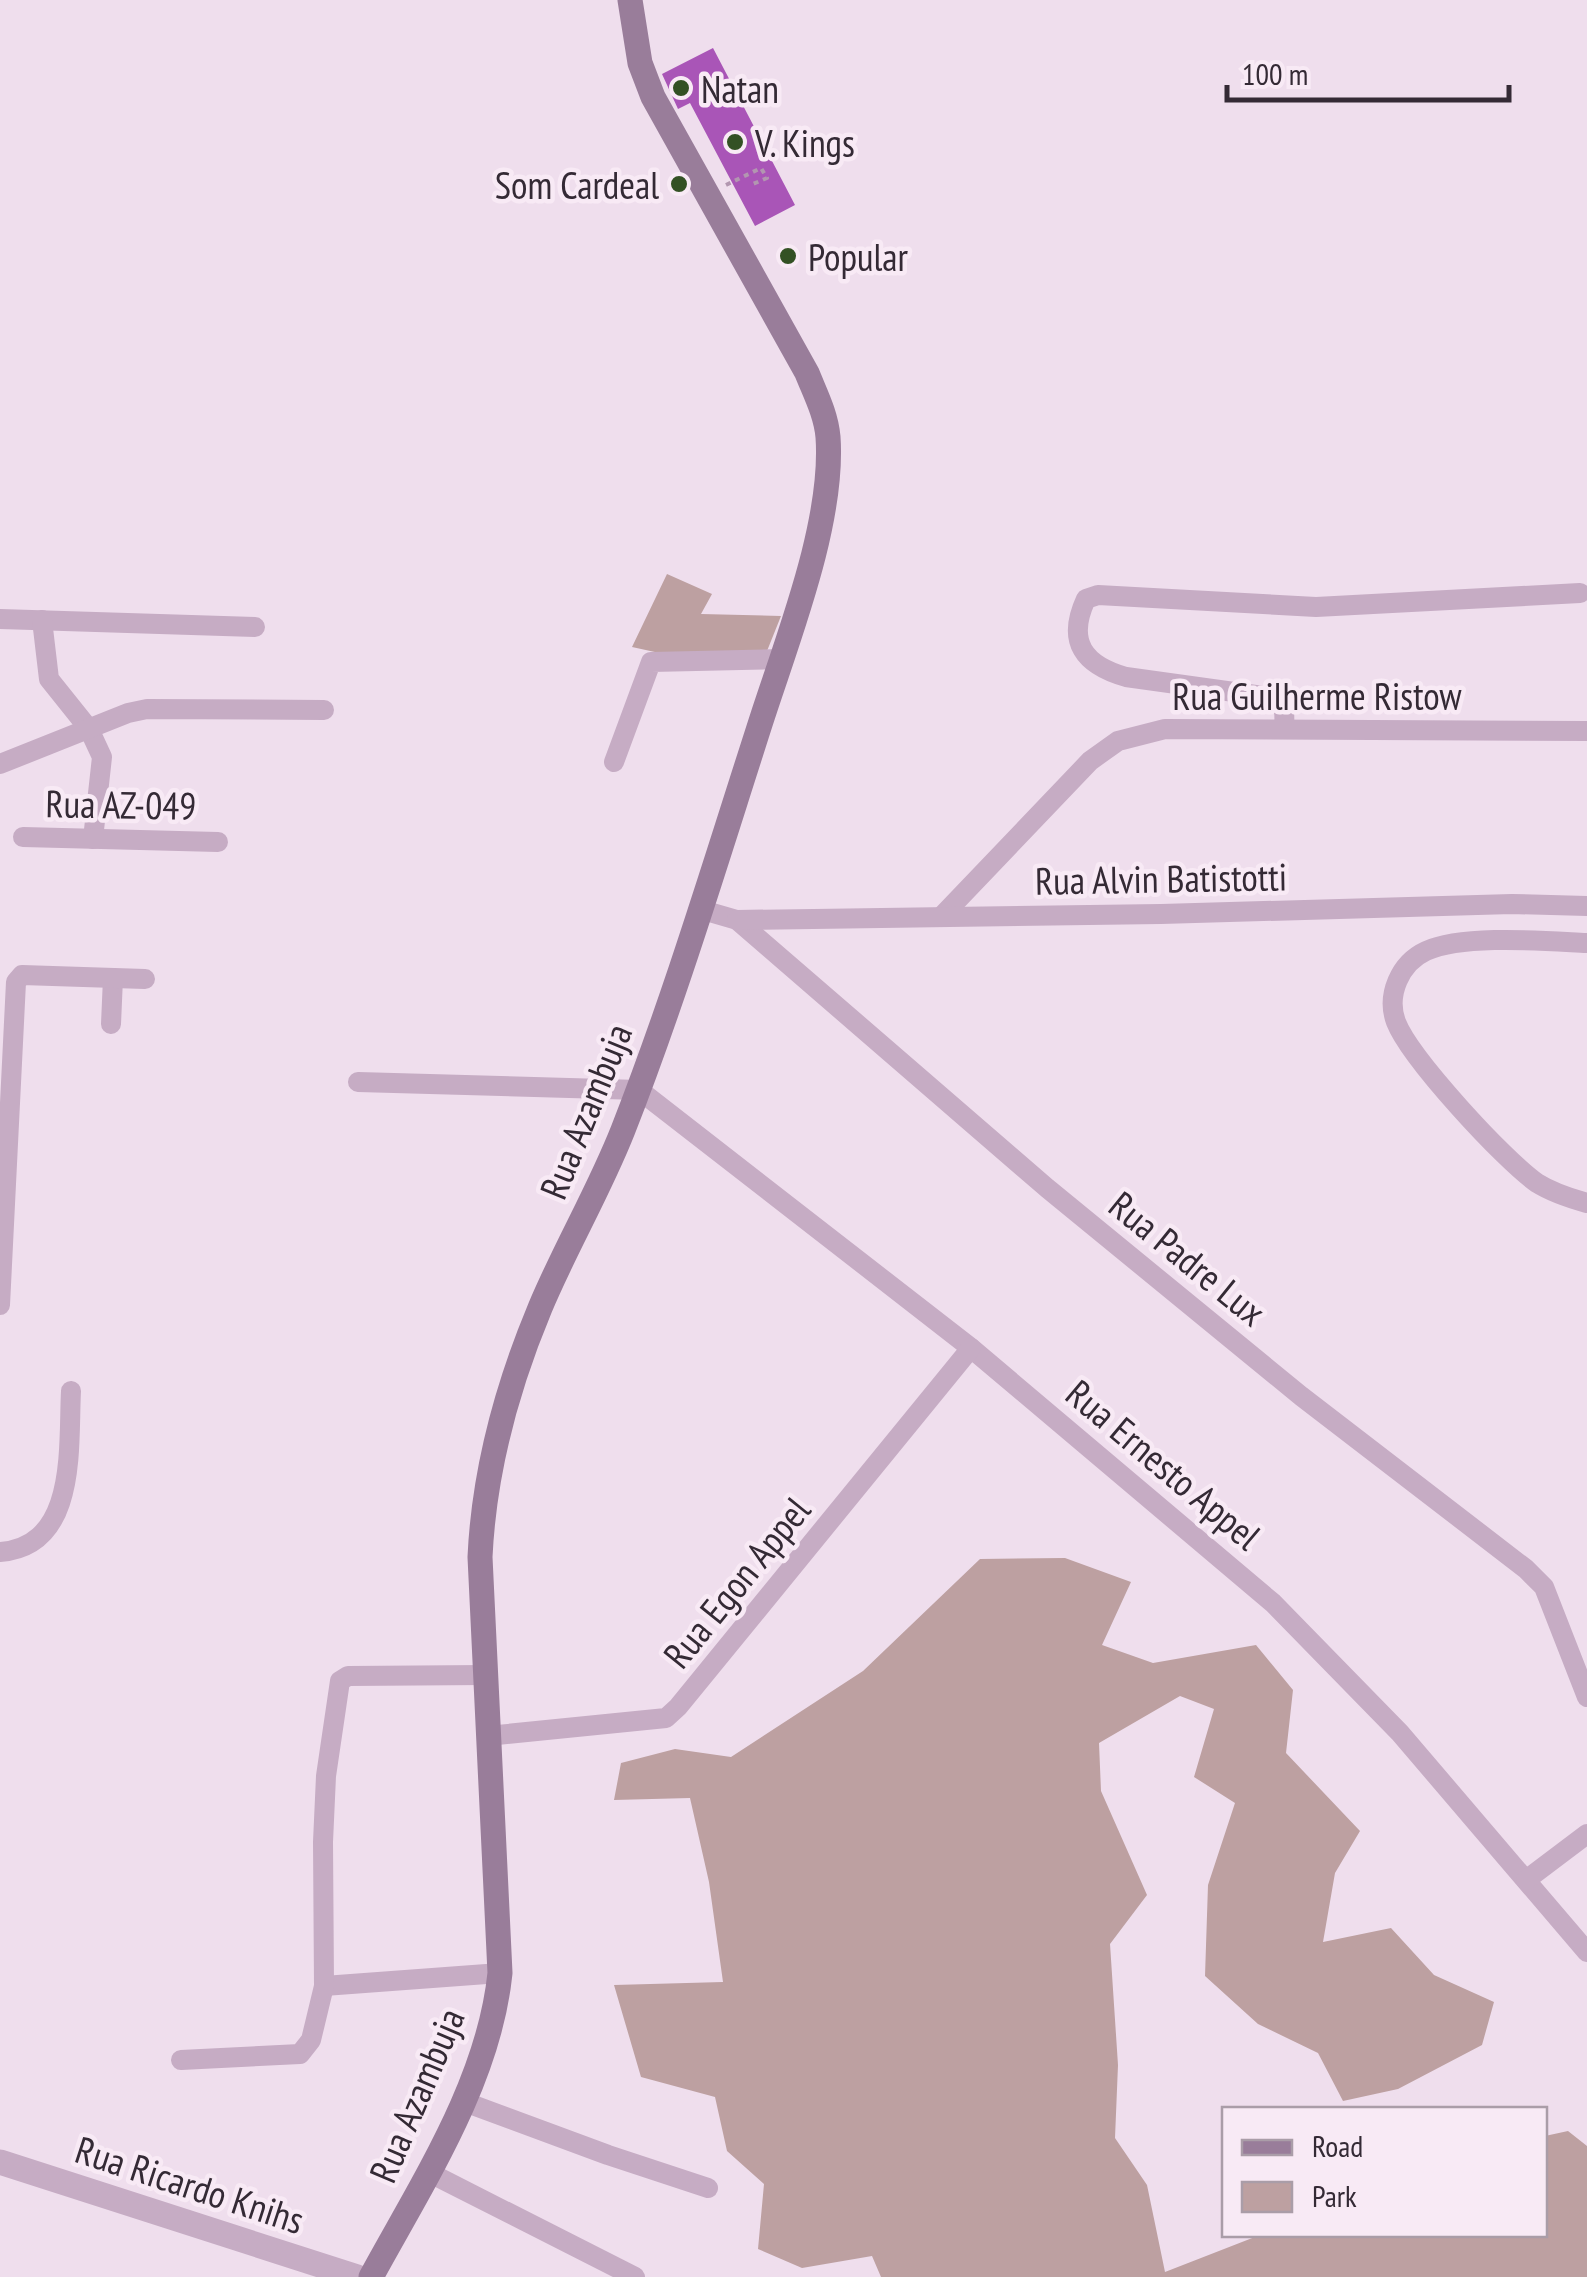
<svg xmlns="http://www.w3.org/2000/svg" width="1587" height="2277" viewBox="0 0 1587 2277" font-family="'PT Sans Narrow',sans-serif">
<rect width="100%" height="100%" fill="#efdeed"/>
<g fill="#bda0a1">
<path d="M667 574 712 594 701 614 781 616 767 651 664 654 632 647Z"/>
<path d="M1065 1558 1131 1582 1102 1645 1153 1663 1256 1645 1293 1690 1286 1753 1360 1831 1335 1873 1323 1942 1391 1928 1434 1975 1494 2002 1482 2045 1398 2089 1343 2101 1318 2053 1258 2024 1205 1976 1208 1885 1235 1803 1194 1777 1214 1709 1180 1696 1099 1743 1101 1791 1147 1895 1110 1944 1118 2065 1115 2138 1147 2185 1165 2272 1260 2235 1544 2234 1545 2136 1568 2131 1587 2146V2277H881L872 2256 802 2268 758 2249 764 2184 727 2151 715 2097 641 2077 614 1985 723 1982 709 1882 690 1798 614 1800 621 1763 675 1749 731 1757 863 1671 980 1559Z"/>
</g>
<path fill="#a955b7" d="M713 48 795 205 755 226 690 103 678 109 662 74Z"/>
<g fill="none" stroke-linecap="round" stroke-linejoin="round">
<path stroke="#b296b0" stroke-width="4" stroke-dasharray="5 5" stroke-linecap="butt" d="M726 185 761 168 767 178 753 184"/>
<g stroke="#c6acc4" stroke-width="20">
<path d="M0 619 255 627"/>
<path d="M42 620 49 679 89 729 102 757 93 839"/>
<path d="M1284 728C1285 712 1286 705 1270 697L1126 677C1084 665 1066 642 1086 599L1098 595 1316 607 1580 593"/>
<path d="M614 762 651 662 781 659"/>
<path d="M0 764 128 713 147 709 324 710"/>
<path d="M23 837 218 842"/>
<path d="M699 909 737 920 1047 1188 1301 1396 1526 1569 1544 1587 1587 1697"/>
<path d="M942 916 1090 761 1118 741 1165 729 1587 731"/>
<path d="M737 920 1161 914 1512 904 1587 906"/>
<path d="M1587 943C1545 941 1463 934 1426 951 1400 963 1386 995 1396 1022 1410 1058 1504 1160 1537 1183 1553 1193 1569 1198 1587 1203"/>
<path d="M111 1024 113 978"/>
<path d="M358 1082 639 1090 971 1348 1273 1603 1400 1733 1587 1952"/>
<path d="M0 1305 16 982 22 975 145 979"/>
<path d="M0 1552C78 1546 68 1447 71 1391"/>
<path d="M487 1736 666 1718 678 1707 971 1348"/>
<path d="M1526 1880 1587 1834"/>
<path d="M324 1986 500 1973"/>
<path d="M181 2060 300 2054 311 2040 324 1986 323 1842 326 1776 340 1681 348 1676 485 1675"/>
<path d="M462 2101 608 2155 708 2188"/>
<path d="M428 2172 635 2277"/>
</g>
<path stroke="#c6acc4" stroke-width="25" d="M0 2162 357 2277"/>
<path stroke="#997d9a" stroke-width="25" d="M371 2277C422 2183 489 2082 500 1973L480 1557C484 1471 507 1387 540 1308 565 1248 599 1191 623 1130 676 995 718 854 763 715 789 635 834 521 828 437 826 414 815 393 807 373L653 97 640 63 630 0"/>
</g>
<g fill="#335124" stroke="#f8eaf5" stroke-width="4">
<circle cx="681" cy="88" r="10"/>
<circle cx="735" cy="142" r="10"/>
<circle cx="679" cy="184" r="10"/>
<circle cx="788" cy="256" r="10"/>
</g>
<g text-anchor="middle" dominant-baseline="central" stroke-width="9" stroke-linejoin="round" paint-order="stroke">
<g font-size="38" fill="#342a35" stroke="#f8eaf5" text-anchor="start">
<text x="701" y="88">Natan</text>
<text x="755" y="142">V. Kings</text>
<text x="659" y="184" text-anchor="end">Som Cardeal</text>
<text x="808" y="256">Popular</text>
</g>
<g font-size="38" fill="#342a35" stroke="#f8eaf5">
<text x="1317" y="695">Rua Guilherme Ristow</text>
<text transform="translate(121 804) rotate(1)">Rua AZ-049</text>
<text transform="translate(1161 878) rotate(-1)">Rua Alvin Batistotti</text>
<text transform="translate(585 1111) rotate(-68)">Rua Azambuja</text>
<text transform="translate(1188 1258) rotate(39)">Rua Padre Lux</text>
<text transform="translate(1164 1464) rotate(40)">Rua Ernesto Appel</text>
<text transform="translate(736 1582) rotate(-51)">Rua Egon Appel</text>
<text transform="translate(416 2095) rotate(-67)">Rua Azambuja</text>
<text transform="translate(190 2184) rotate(18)">Rua Ricardo Knihs</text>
</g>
</g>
<rect x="1222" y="2107" width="325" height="130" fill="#f8eaf5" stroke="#aa9da8" stroke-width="2.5"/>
<rect x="1242" y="2140" width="50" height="15" fill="#997d9a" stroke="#aa9da8" stroke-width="2.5"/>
<text x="1312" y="2157" font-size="30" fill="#342a35">Road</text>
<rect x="1242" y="2182" width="50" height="30" fill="#bda0a1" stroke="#aa9da8" stroke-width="2.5"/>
<text x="1312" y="2207" font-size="30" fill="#342a35">Park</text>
<path d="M1227 85v15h282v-15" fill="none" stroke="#342a35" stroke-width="5"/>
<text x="1242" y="85" font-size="30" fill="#342a35" stroke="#f8eaf5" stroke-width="8" paint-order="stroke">100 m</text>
</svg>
